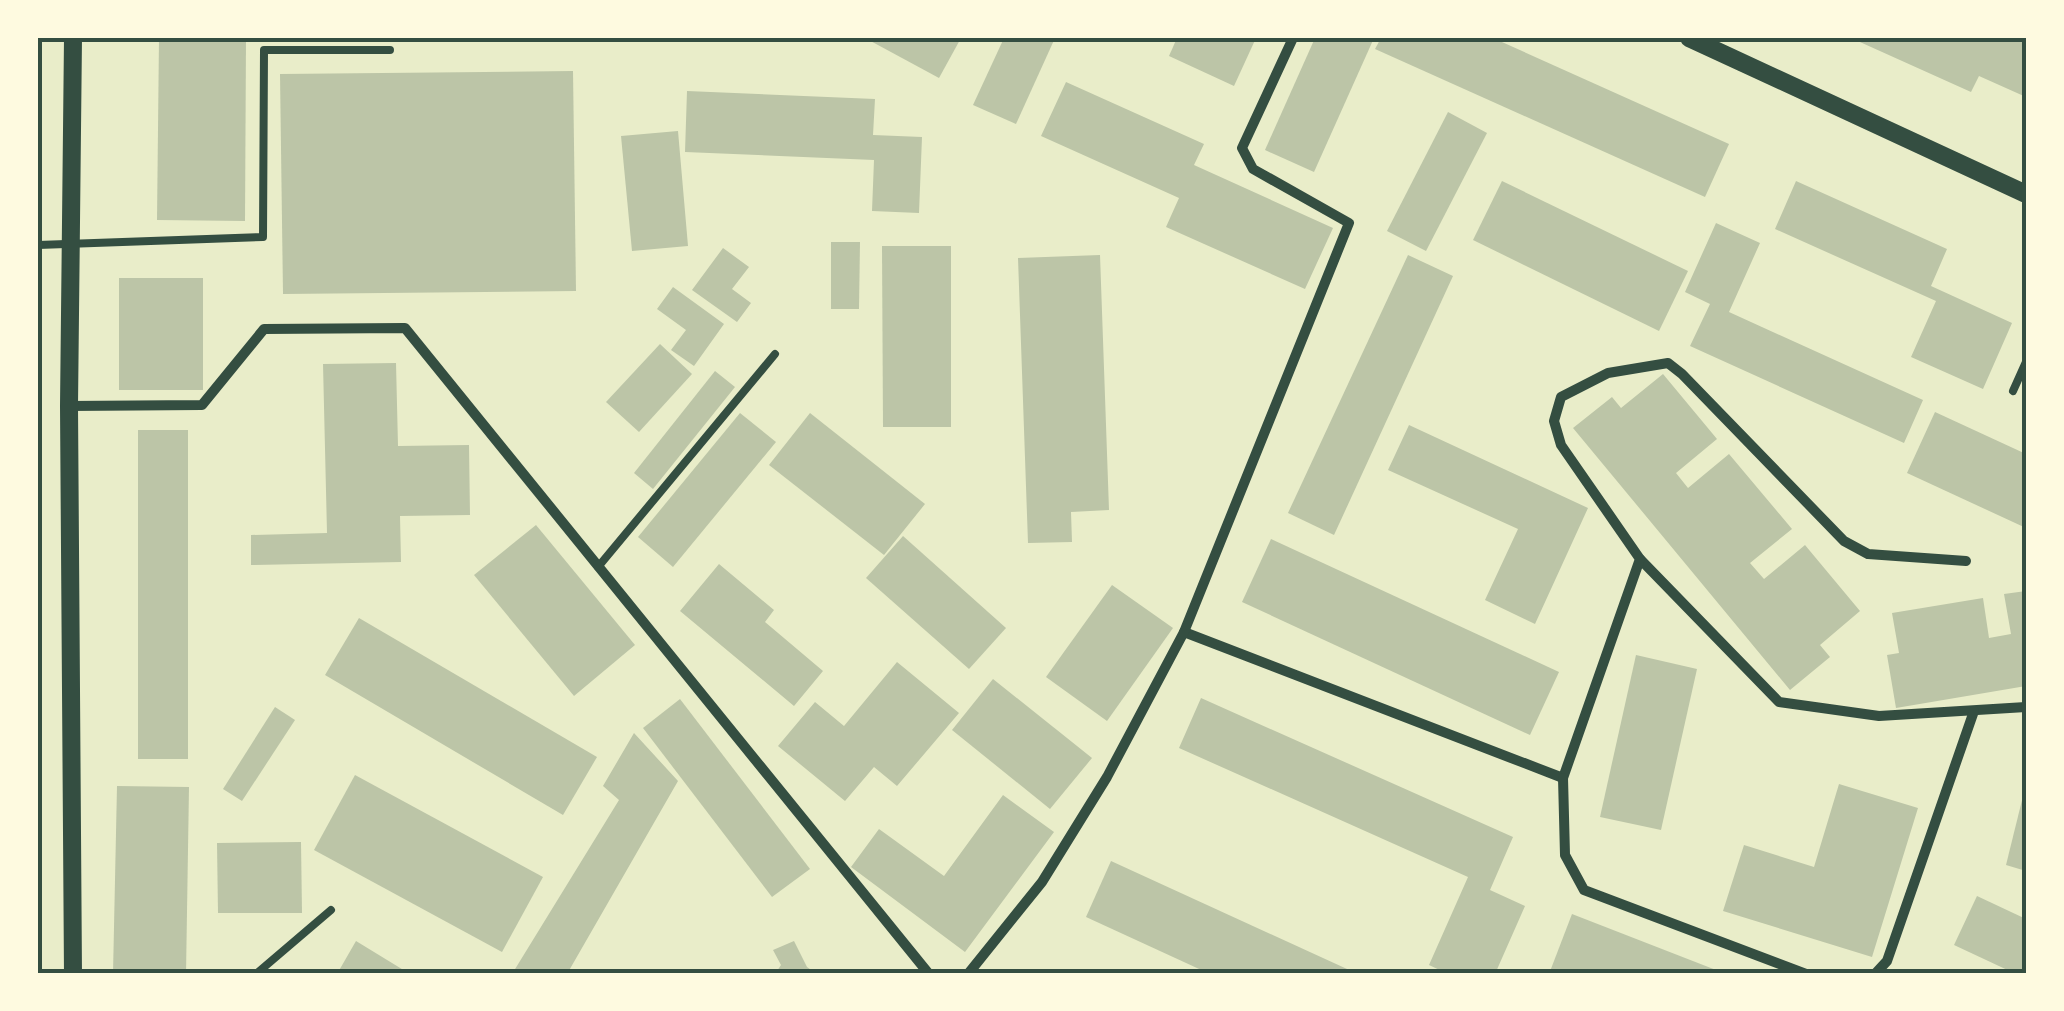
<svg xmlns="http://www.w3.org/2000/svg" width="2064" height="1011" viewBox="0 0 2064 1011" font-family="'DejaVu Sans',sans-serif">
<rect width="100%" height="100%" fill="#e9edc9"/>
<g fill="#bcc5a7">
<path d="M159 38H246L245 221 157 220Z"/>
<path d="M865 38H961L939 78Z"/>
<path d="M1004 38H1055L1016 124 973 105Z"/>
<path d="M1177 38H1256L1234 86 1169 56Z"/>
<path d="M1315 38H1374L1314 172 1265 150Z"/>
<path d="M1381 38H1493L1729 144 1705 197 1375 49Z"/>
<path d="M1851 38H2022L2026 40V97L1979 76 1971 92Z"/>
<path d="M573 71 576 291 283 294 280 74Z"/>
<path d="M1066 82 1204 144 1194 165 1333 228 1305 289 1166 227 1179 198 1041 136Z"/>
<path d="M687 91 875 99 873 135 922 137 919 213 872 211 874 160 685 152Z"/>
<path d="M1448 112 1487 133 1426 251 1387 231Z"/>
<path d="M678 131 688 246 632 251 621 136Z"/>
<path d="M1502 181 1688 271 1659 331 1473 240Z"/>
<path d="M1796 181 1947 249 1931 286 2012 323 1983 389 1911 357 1936 301 1775 229Z"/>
<path d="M1716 223 1760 243 1729 312 1923 400 1904 443 1690 346 1710 304 1685 292Z"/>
<path d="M831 242H860L859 309H831Z"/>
<path d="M882 246H951V427H883Z"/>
<path d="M723 248 749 267 732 289 751 303 737 322 692 290Z"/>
<path d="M1100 255 1109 510 1071 512 1072 542 1028 543 1018 258Z"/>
<path d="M1408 255 1453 276 1334 535 1288 513Z"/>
<rect x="119" y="278" width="84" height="112"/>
<path d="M673 287 724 324 694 366 671 350 686 330 657 309Z"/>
<path d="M660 344 692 374 639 432 606 402Z"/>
<path d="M396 363 398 446 469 445 470 515 400 516 401 562 251 565V535L327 533 323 364Z"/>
<path d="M715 371 735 387 653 489 634 473Z"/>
<path d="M1663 374 1717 439 1676 473 1688 488 1729 454 1792 529 1750 563 1764 579 1805 545 1860 611 1820 645 1830 657 1790 690 1573 428 1612 397 1621 408Z"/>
<path d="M1935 412 2026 454V528L1907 473Z"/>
<path d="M740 413 776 442 673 567 638 537Z"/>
<path d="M810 413 925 504 884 555 769 465Z"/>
<path d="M1409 425 1588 508 1535 624 1485 600 1518 529 1388 470Z"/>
<rect x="138" y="430" width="50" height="329"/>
<path d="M536 525 635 645 574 696 474 575Z"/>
<path d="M903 536 1006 628 969 669 866 578Z"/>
<path d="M1271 539 1559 672 1530 735 1242 602Z"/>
<path d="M719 564 774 610 765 622 823 671 794 706 680 611Z"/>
<path d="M1112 585 1173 628 1107 721 1046 677Z"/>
<path d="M2026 591V686L1896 708 1887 655 1899 653 1892 613 1983 598 1989 638 2011 634 2004 594Z"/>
<path d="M359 618 597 757 563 815 325 675Z"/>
<path d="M1636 655 1697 669 1661 830 1600 817Z"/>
<path d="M897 662 959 713 897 786 874 767 845 801 778 746 815 702 844 726Z"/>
<path d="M993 679 1092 758 1050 809 952 730Z"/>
<path d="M1201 698 1513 837 1490 890 1525 906 1495 974H1448L1429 965 1468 877 1179 748Z"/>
<path d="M680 699 810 869 772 897 643 728Z"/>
<path d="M275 707 295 720 242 801 223 789Z"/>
<path d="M634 733 678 781 567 974H512L619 800 603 786Z"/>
<path d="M355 775 543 877 502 952 314 850Z"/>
<path d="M1839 784 1918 808 1872 957 1723 911 1744 845 1814 867Z"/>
<path d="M117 786 189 787 186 974H113Z"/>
<path d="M2025 788H2026V871L2006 865Z"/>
<path d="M1003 795 1054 832 965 952 851 867 879 829 944 876Z"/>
<path d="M301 842 302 913H218L217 843Z"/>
<path d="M1111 861 1358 974H1210L1086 917Z"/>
<path d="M1977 896 2026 919V974H2016L1954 945Z"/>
<path d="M1572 914 1716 970 1715 974H1549Z"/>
<path d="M356 941 410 974H337Z"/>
<path d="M794 941 807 967 817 974H775L781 965 773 950Z"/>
</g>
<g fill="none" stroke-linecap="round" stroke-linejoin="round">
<g stroke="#344e41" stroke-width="8">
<path d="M38 245 263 237 264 50H390"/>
<path d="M2013 391 2026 362"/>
<path d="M598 567 775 354"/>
<path d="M256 974 331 910"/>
</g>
<g stroke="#344e41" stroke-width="10">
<path d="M69 406 202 405 264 329 405 328 929 974"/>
<path d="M1640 559 1779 702 1879 716 2026 707"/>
<path d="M1184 632 1563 778 1640 559 1561 445 1554 421 1561 397 1608 373 1668 363 1682 374 1844 541 1868 554 1966 561"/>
<path d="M1563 778 1565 855 1584 890 1806 974"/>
<path d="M968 974 1042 882 1107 777 1184 632 1349 223 1253 169 1242 148 1293 38"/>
<path d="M1875 974 1887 961 1974 711"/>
</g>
<g stroke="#344e41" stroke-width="18">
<path d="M1689 38 2026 194"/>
<path d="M73 974 69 406 73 38"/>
</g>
</g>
<rect width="2064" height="1011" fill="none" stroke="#fefae0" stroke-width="80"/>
<rect x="40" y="40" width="1984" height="931" fill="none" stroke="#344e41" stroke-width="4"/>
</svg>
